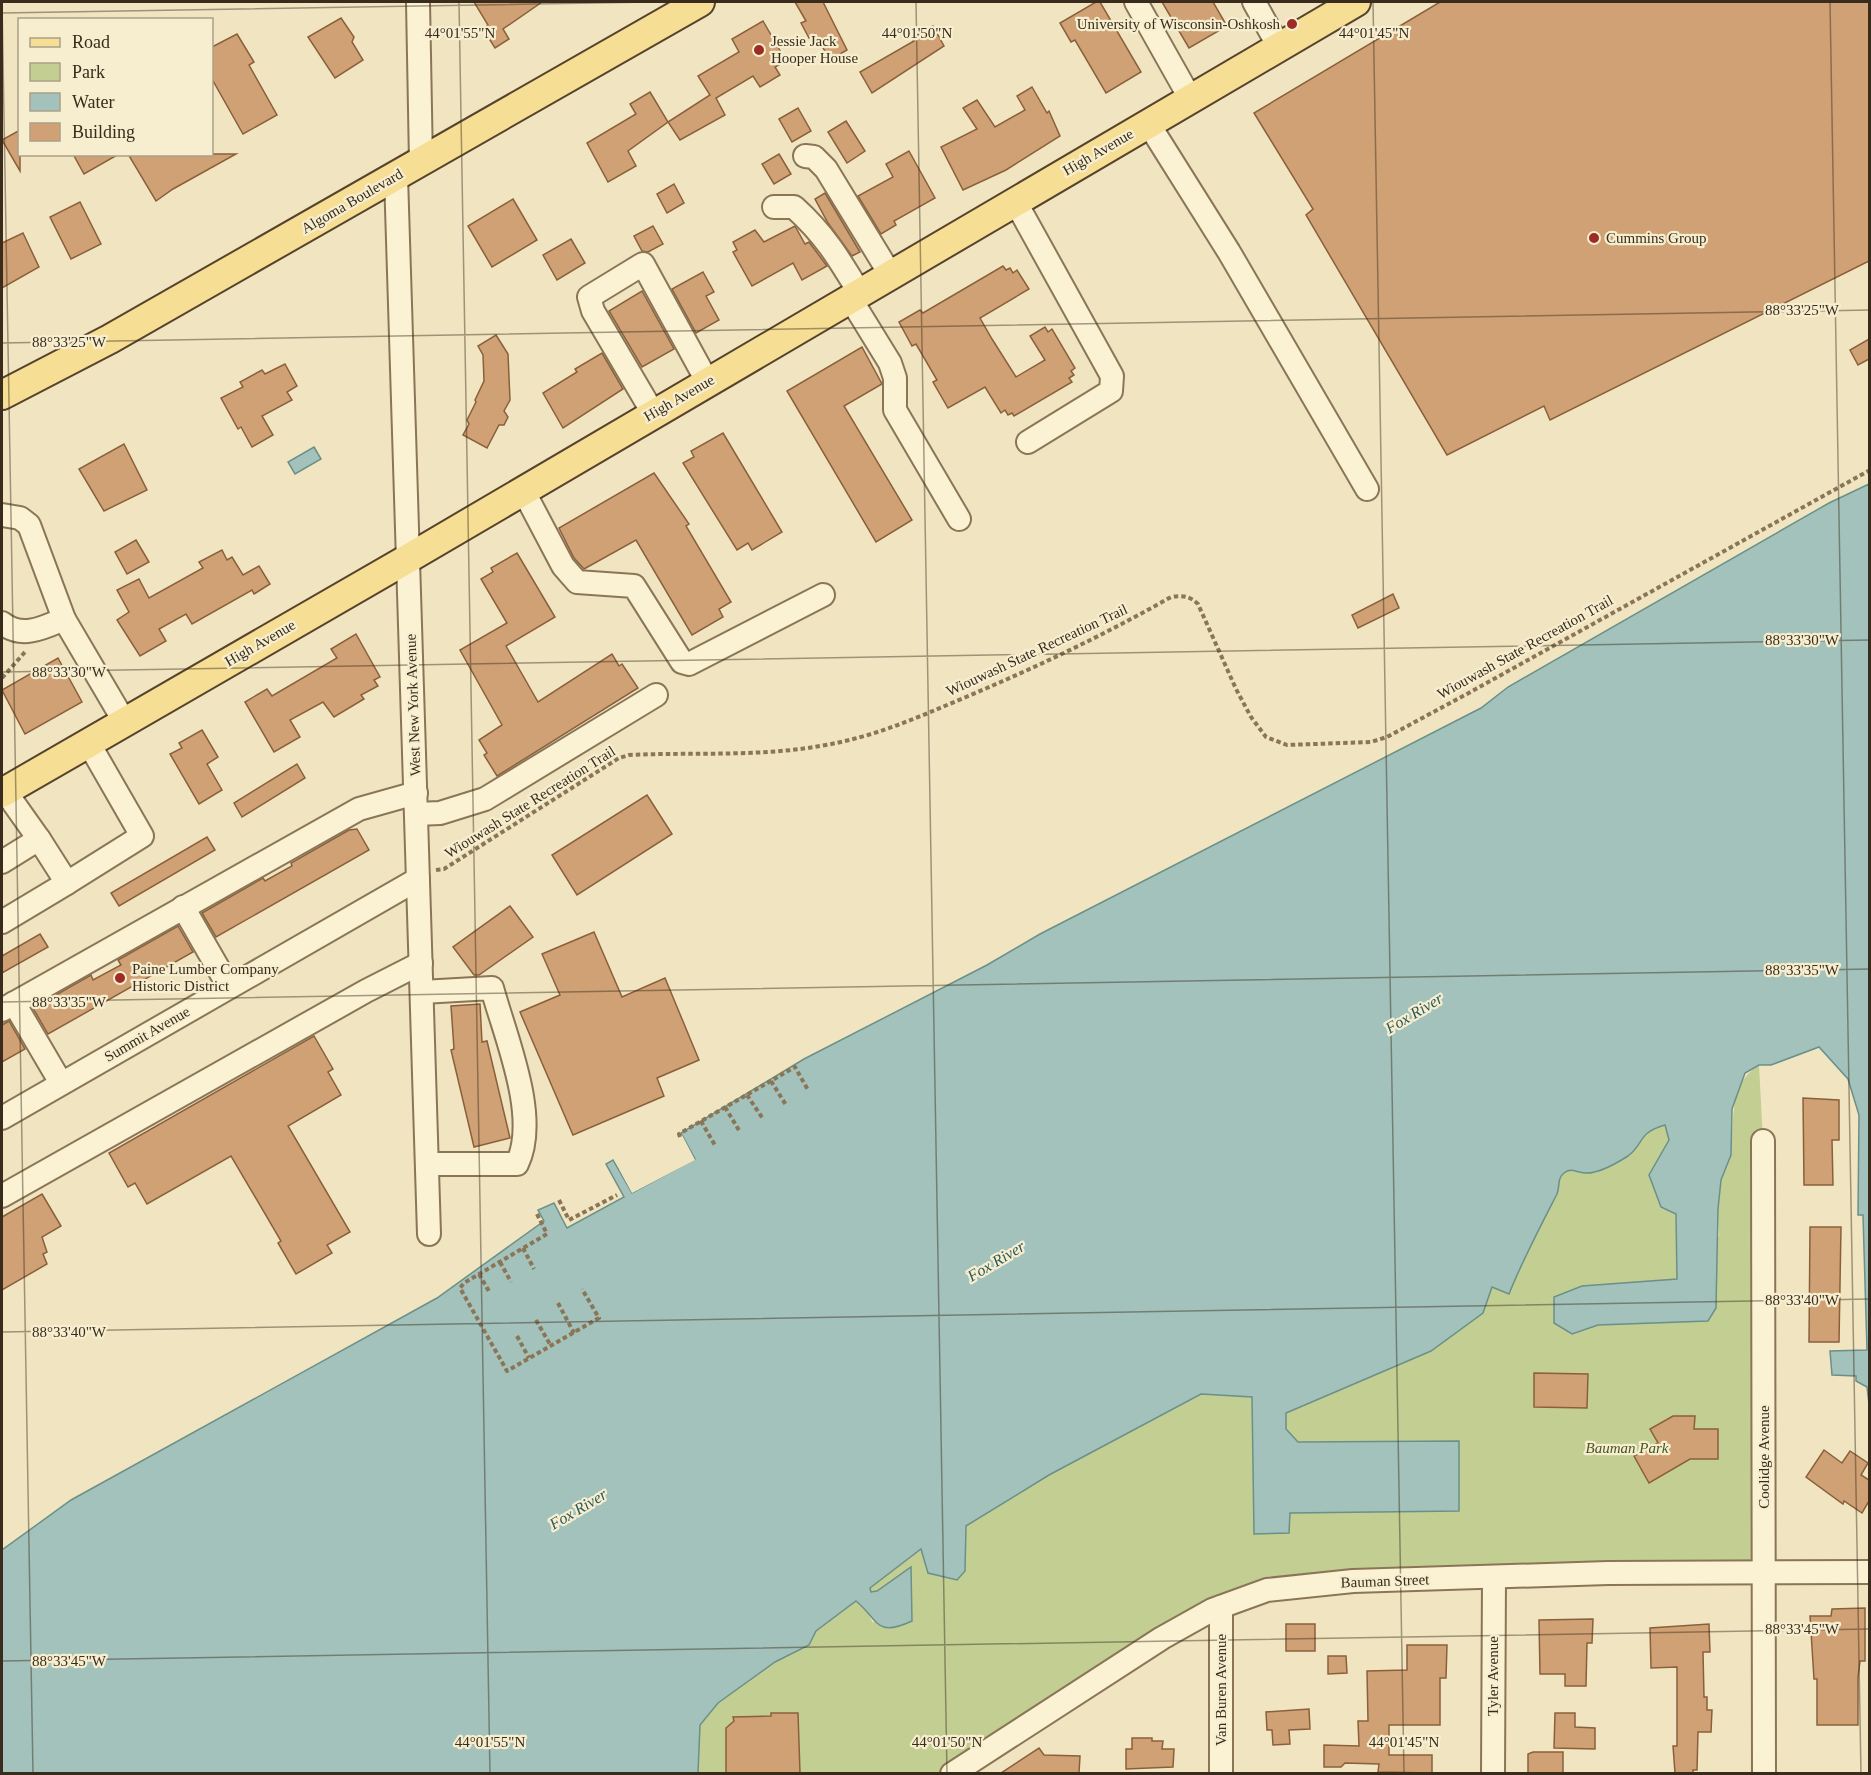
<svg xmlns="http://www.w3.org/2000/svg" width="1871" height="1775" viewBox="0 0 1871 1775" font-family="Georgia,serif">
<rect width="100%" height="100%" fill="#f0e5c0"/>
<path fill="#c3ce93" d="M1759 1065 1763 1141 1764 1571 1267 1590 952 1773 698 1774 700 1725 718 1703 775 1662 809 1645 816 1631 856 1601 866 1609 873 1623 911 1567 877 1591 871 1592 869 1588 922 1549 965 1571 966 1526 1049 1475 1201 1394 1252 1396 1254 1534 1289 1513 1459 1511V1441L1298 1442 1286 1429V1412L1431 1351 1492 1287 1509 1293C1522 1260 1538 1229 1555 1198 1559 1190 1557 1177 1564 1173 1572 1167 1578 1173 1586 1173 1599 1174 1618 1163 1628 1156 1646 1143 1637 1133 1665 1125L1669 1140 1649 1175 1676 1214 1677 1279 1582 1286 1554 1297 1577 1330 1598 1325 1708 1321 1716 1239 1719 1236C1718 1218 1717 1198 1721 1180 1724 1171 1730 1163 1731 1154 1735 1121 1727 1085 1759 1065Z"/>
<g fill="#a3c2bb" stroke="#6a9089" stroke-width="1.5">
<path d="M314 447 321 459 295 474 288 462Z"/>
<path d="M1869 484V1404L1867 1387 1856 1381V1376L1832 1375 1830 1351 1867 1350 1863 1215H1858L1859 1115 1848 1079 1819 1047 1771 1065H1759L1745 1073 1732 1109 1731 1155 1721 1180 1718 1209 1716 1308 1708 1321 1598 1325 1572 1334 1554 1323V1297L1582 1286 1677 1279 1676 1214 1661 1207 1649 1175 1669 1140 1665 1125C1637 1133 1645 1143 1628 1156 1617 1163 1598 1174 1585 1173 1577 1173 1571 1167 1564 1173 1557 1178 1560 1187 1557 1194 1540 1227 1523 1259 1509 1294L1492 1287 1483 1313 1431 1351 1286 1413V1429L1298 1442 1459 1441V1511L1290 1513 1289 1533 1254 1534 1252 1397 1201 1394 1049 1475 966 1526 965 1571 957 1580 928 1573 921 1549 870 1588 871 1592 877 1591 911 1567 912 1621C875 1638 879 1620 856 1601L816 1631 809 1645 775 1662 718 1703 700 1725 698 1773H2V1550L71 1500 437 1298 544 1221 538 1210 554 1203 567 1228 624 1197 606 1164 613 1160 632 1193 695 1159 681 1133 804 1059 987 965 1040 934 1481 708 1508 687 1829 503Z"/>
</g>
<path fill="#f0e5c0" d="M682 1135 695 1160 632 1193 619 1169 622 1168 633 1189 691 1158 679 1137Z"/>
<g fill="#d0a174" stroke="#8a603c" stroke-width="1.5">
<path d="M474 2H542L503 29 509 39 495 48 483 29 488 25Z"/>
<path d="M795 2H823L847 50 830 60 815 34 809 38 801 23 806 21Z"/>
<path d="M1096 2H1100L1141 72 1106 93 1075 40 1071 42 1060 23Z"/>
<path d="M1162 2H1213L1227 26 1189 48Z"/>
<path d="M1440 2H1869V261L1550 420 1544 406 1447 455 1306 215 1313 209 1254 113Z"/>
<path d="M341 18 354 37 352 42 363 60 335 78 308 37Z"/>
<path d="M763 21 786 61 775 67 780 75 760 87 753 76 716 98 725 115 680 140 668 122 710 95 698 76 739 52 732 39Z"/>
<path d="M933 26 944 46 872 93 860 72 914 41 912 38Z"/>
<path d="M237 34 254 62 249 65 277 115 243 134 212 79V47Z"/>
<path d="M1032 87 1047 113 1049 111 1060 136 1006 170 963 190 941 147 977 129 963 108 977 100 995 127 1025 110 1017 96Z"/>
<path d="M650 92 668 122 628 151 636 166 608 182 587 143 636 114 630 104Z"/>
<path d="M798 108 811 131 792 142 779 119Z"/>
<path d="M846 121 865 151 847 163 828 132Z"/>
<path d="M20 130V171L2 140Z"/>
<path d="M909 151 935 198 894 221 896 225 881 234 858 196 893 177 886 164Z"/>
<path d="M73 154H119L84 174Z"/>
<path d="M128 154H236L173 189 156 201Z"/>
<path d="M779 154 791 174 774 184 762 164Z"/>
<path d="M674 184 684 203 667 213 657 194Z"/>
<path d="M825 193 860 252 852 256 828 223 815 199Z"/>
<path d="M513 199 537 240 492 267 468 226Z"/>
<path d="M80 202 101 244 71 259 50 217Z"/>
<path d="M653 226 663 244 648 252 642 251 634 236Z"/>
<path d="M795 226 805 244 809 242 827 266 802 280 793 263 752 286 733 252 737 250 733 242 755 230 764 242Z"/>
<path d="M23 233 39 267 2 288V243Z"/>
<path d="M571 239 585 263 557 280 543 255Z"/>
<path d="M1003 266 1006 270 1010 268 1013 273 1017 270 1029 289 980 318 992 339 1016 377 1045 360 1030 336 1045 327 1048 332 1052 329 1075 368 1071 371 1074 375 1069 378 1072 382 1014 416 1012 413 1008 415 1005 410 1001 413 985 387 948 408 933 382 937 380 916 344 912 346 899 322 920 310 923 313Z"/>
<path d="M703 272 714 292 706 296 719 320 696 333 672 289Z"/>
<path d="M642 291 674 349 642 367 609 311Z"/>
<path d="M496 335 508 354 510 400 504 411 508 417 504 425H499L487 448 463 435 469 424 467 420 476 402 475 400 484 381 483 355 478 346Z"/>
<path d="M1869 339V359L1858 365 1850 350Z"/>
<path d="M862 347 882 384 844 406 912 520 876 542 787 391Z"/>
<path d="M602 353 623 389 563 428 543 393 577 372 575 369Z"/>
<path d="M285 364 297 386 287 392 292 400 262 416 273 435 252 447 241 427 238 429 221 398 243 387 240 382 262 370 265 374Z"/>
<path d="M723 433 782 532 752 550 748 543 737 550 683 463 694 457 691 451Z"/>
<path d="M124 444 147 490 104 511 79 469Z"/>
<path d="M654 473 689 524 686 526 731 602 719 609 723 617 692 635 636 540 584 569 574 558 559 528Z"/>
<path d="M136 540 149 562 127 574 115 552Z"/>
<path d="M222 550 227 560 232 557 243 575 259 566 270 584 254 594 252 590 192 624 186 614 159 629 166 641 140 656 117 620 129 612 117 590 139 579 149 598 203 568 199 562Z"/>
<path d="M517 553 555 617 506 646 538 702 612 654 619 666 622 664 638 688 497 776 484 755 487 753 479 740 502 725 460 650 507 623 481 579 493 572 491 568Z"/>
<path d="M1393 594 1399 608 1358 628 1352 615Z"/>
<path d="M356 634 380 677 374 680 378 686 361 695 364 699 334 717 323 702 290 720 300 737 274 752 245 702 267 689 272 696 337 658 331 649Z"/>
<path d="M58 658 82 702 25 734 2 690Z"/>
<path d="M202 730 218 757 207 764 222 790 199 804 170 754 182 748 179 743Z"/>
<path d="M297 764 305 778 242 817 234 803Z"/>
<path d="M647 795 672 834 577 895 552 855Z"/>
<path d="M357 829 369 850 216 937 202 913 263 878 265 881 292 866 291 863 349 830Z"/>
<path d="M207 837 215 850 119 906 111 893Z"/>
<path d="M510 906 533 937 479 975H474L453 947Z"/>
<path d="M178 926 193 952 48 1034 33 1008 91 975 93 980 121 965 118 960Z"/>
<path d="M594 932 622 997 665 978 699 1060 657 1078 664 1096 573 1135 520 1012 560 995 542 954Z"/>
<path d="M40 934 48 947 2 973V956Z"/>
<path d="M480 1004 482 1042 487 1041 510 1138 474 1147 451 1050 454 1049 451 1006Z"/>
<path d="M9 1021 25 1049 2 1062V1025Z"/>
<path d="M314 1036 333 1069 328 1072 341 1095 288 1126 350 1232 327 1245 332 1253 296 1274 278 1243 281 1241 231 1156 147 1204 135 1183 128 1187 109 1153Z"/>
<path d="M1803 1098 1839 1100V1140H1832L1833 1185H1804Z"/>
<path d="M42 1194 61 1226 42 1237 47 1252 43 1254 47 1264 2 1290V1217Z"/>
<path d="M1810 1227H1841L1839 1342H1809Z"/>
<path d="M1534 1373 1588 1374 1587 1408 1534 1407Z"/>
<path d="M1673 1416H1695L1694 1429H1718V1459H1690L1649 1483 1634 1456 1658 1443 1650 1429Z"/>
<path d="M1824 1450 1842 1463 1850 1451 1868 1463 1861 1475 1869 1480V1501L1862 1513 1844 1501 1843 1504 1806 1477Z"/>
<path d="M1865 1608V1661H1860L1858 1677V1725H1817V1679H1814L1810 1616H1831L1832 1609Z"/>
<path d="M1593 1619 1592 1643H1587L1586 1686H1565V1674H1540L1539 1620Z"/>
<rect x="1286" y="1624" width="29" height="27"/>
<path d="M1709 1624 1710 1652H1703L1704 1697H1707V1710H1712L1711 1732H1698L1697 1770H1693V1773H1675L1673 1746H1677V1667L1651 1668 1650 1628Z"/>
<path d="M1407 1645H1447L1446 1678H1440V1725H1389V1755H1432V1773L1378 1772 1379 1764 1345 1763 1341 1767H1324V1745L1359 1746 1358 1721H1368L1367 1671 1407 1670Z"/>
<path d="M1328 1656H1346L1347 1673 1328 1674Z"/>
<path d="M1309 1709 1310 1729 1289 1730 1290 1744 1273 1745 1272 1730H1267L1266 1712Z"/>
<path d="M771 1713H798L800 1773H726V1728L734 1721 733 1717 771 1716Z"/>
<path d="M1555 1713H1575V1727L1595 1728V1749L1554 1748Z"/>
<path d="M1132 1738H1152V1741H1163L1162 1749H1174L1173 1767 1126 1769V1749H1132Z"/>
<path d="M1039 1748 1044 1755 1080 1756 1079 1773H1001Z"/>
<path d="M1533 1752H1563V1773H1528V1754Z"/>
</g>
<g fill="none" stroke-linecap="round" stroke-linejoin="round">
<g stroke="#8a7657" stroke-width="26">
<g id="minor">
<path d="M418 2 421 163"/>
<path d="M1136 2 1190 98"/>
<path d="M1254 2 1279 47"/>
<path d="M1148 123 1229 252 1367 489"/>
<path d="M805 156 814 157 826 169 890 274"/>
<path d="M396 176 429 1234"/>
<path d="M1015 201 1112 376 1111 391 1028 442"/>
<path d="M774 207H794C824 234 838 257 859 292"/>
<path d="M850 298 890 363 895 378V410L959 519"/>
<path d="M653 413 593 311 589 297 643 264 707 381"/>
<path d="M523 490 563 566 577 582 634 586 682 662 689 664 823 595"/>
<path d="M2 515 20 518 29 525 64 619 124 721"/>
<path d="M2 623C22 639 43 628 64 619"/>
<path d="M5 791 39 839"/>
<path d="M416 814 440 813 485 799 656 695"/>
<path d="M2 862 39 839 67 883 2 922"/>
<path d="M67 883 142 836 88 742"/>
<path d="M183 907 229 987"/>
<path d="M422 992 492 988C505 1036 540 1117 517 1164H427"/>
<path d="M14 1003 61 1083"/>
<path d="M2 1010 359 809 416 793"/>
<path d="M2 1118 418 879"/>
<path d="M1763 1141 1764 1774"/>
<path d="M2 1196 366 991 421 963"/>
<path d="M1221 1607V1774"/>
<path d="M952 1774 1162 1638 1212 1610 1267 1590 1353 1581 1608 1573 1870 1572"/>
<path d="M1493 1774 1494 1578"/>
</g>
</g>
<g stroke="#57432c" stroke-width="32">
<g id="major">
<path d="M2 395 110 339 700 2"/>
<path d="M2 793 409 558 1356 2"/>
</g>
</g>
<g stroke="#8a7657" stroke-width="4" stroke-dasharray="4.5 3" stroke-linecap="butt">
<path d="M2 678 25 652"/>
<path d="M436 870 444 869 619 758 629 755C693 752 758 757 820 746 875 737 916 718 966 697 1037 667 1104 635 1171 597 1182 595 1190 596 1198 604L1236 689 1251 717 1266 737 1287 745 1371 742 1387 737 1465 695 1870 470"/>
<path d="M771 1081 786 1105"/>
<path d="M747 1095 763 1119"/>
<path d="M725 1107 740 1132"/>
<path d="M701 1121 716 1147"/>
<path d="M680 1137 679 1134 795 1067 808 1090"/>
<path d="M559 1200 569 1220 617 1195"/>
<path d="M537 1214 547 1234 464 1283 460 1288 507 1371 599 1318 582 1289"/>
<path d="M523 1248 534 1269"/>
<path d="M500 1262 511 1282"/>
<path d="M479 1274 490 1293"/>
<path d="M558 1303 574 1333"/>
<path d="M536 1320 551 1346"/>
<path d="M517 1336 529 1358"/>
</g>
<use href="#minor" stroke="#faf2d3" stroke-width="22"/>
<use href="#major" stroke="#f6de95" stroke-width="28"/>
</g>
<path fill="none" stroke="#392c1c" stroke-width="1.5" stroke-opacity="0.45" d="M2 2 33 1774M459 2 490 1774M916 2 947 1774M1373 2 1404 1774M1830 2 1861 1774M2 13 650 2M2 343 1870 310M2 672 1870 640M2 1002 1870 969M2 1332 1870 1299M2 1661 1870 1629"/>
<g fill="#9c2c24" stroke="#f7eed0" stroke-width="2">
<circle cx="1292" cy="24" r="6"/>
<circle cx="759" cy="50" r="6"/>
<circle cx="1594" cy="238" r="6"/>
<circle cx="120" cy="978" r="6"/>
</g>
<g text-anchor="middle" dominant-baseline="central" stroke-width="4.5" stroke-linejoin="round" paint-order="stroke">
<g font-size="15" fill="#392c1c" stroke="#f7eed0" text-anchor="start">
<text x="1280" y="24" text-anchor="end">University of Wisconsin-Oshkosh</text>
<text x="771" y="41">Jessie Jack<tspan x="771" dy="17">Hooper House</tspan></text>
<text x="1606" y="238">Cummins Group</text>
<text x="132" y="969">Paine Lumber Company<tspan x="132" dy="17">Historic District</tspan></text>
</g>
<g font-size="15" fill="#392c1c" stroke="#f7eed0">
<text transform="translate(1098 152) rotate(-30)">High Avenue</text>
<text transform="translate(352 201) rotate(-30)">Algoma Boulevard</text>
<text transform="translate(679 398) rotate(-30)">High Avenue</text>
<text transform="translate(260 643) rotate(-30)">High Avenue</text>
<text transform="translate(1525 647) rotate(-29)">Wiouwash State Recreation Trail</text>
<text transform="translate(1037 650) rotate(-25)">Wiouwash State Recreation Trail</text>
<text transform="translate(413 705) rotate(-92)">West New York Avenue</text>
<text transform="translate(530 802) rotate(-32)">Wiouwash State Recreation Trail</text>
<text transform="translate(147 1034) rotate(-30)">Summit Avenue</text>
<text transform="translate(1764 1457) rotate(-90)">Coolidge Avenue</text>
<text transform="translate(1385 1581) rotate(-2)">Bauman Street</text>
<text transform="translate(1493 1676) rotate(-90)">Tyler Avenue</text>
<text transform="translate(1221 1690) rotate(-90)">Van Buren Avenue</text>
</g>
<g font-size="15" font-style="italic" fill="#455622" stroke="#f7eed0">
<text x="1627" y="1448">Bauman Park</text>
</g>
<g font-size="16" font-style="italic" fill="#2b5959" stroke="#f7eed0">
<text transform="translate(1414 1013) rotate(-31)">Fox River</text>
<text transform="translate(996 1261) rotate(-31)">Fox River</text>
<text transform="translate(578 1509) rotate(-31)">Fox River</text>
</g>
</g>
<g font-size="15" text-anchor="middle" fill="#392c1c" stroke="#f7eed0" stroke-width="4.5" stroke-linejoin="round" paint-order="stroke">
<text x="460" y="38">44°01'55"N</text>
<text x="917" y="38">44°01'50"N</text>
<text x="1374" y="38">44°01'45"N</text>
<text x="1802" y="315">88°33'25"W</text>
<text x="69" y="347">88°33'25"W</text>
<text x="1802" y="645">88°33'30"W</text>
<text x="69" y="677">88°33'30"W</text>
<text x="1802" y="975">88°33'35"W</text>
<text x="69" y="1007">88°33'35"W</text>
<text x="1802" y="1305">88°33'40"W</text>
<text x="69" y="1337">88°33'40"W</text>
<text x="1802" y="1634">88°33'45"W</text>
<text x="69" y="1666">88°33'45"W</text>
<text x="490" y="1747">44°01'55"N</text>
<text x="947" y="1747">44°01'50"N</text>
<text x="1404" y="1747">44°01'45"N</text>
</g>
<rect width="1871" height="1775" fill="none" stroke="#392c1c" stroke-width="6"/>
<rect x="18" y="18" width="195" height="138" fill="#f7eed0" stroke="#aba088" stroke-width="1.5"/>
<rect x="30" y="38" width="30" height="9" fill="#f6de95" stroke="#aba088" stroke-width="1.5"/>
<text x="72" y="48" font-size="18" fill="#392c1c">Road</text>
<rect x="30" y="63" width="30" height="18" fill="#c3ce93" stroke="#aba088" stroke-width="1.5"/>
<text x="72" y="78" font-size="18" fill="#392c1c">Park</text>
<rect x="30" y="93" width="30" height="18" fill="#a3c2bb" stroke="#aba088" stroke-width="1.5"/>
<text x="72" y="108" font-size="18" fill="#392c1c">Water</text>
<rect x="30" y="123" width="30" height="18" fill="#d0a174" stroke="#aba088" stroke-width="1.5"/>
<text x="72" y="138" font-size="18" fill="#392c1c">Building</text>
</svg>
